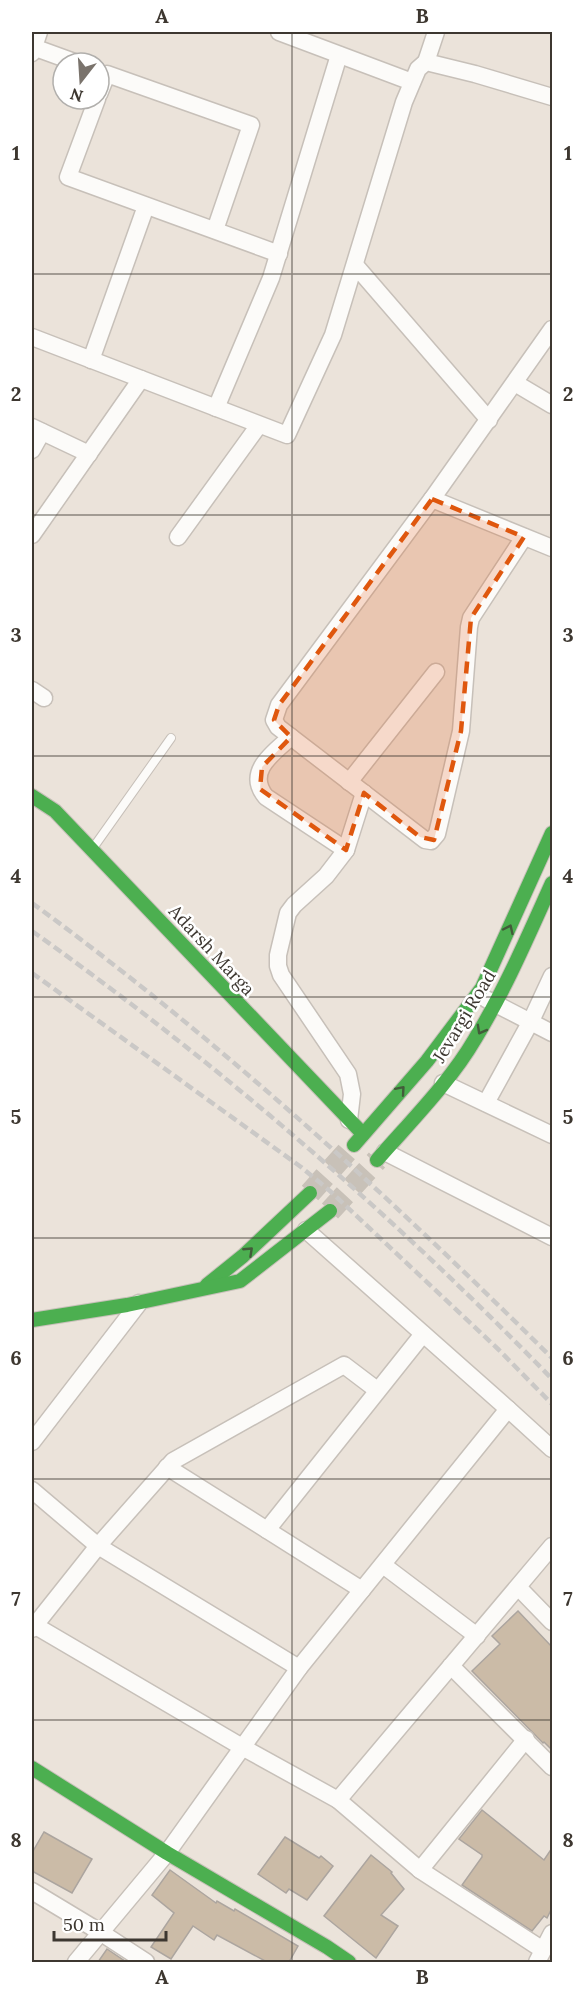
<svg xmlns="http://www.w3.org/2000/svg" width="584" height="1994" viewBox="0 0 584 1994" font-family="Lora,serif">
<rect width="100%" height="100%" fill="#ebe3da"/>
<g fill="#cbbba7" stroke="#aca59f" stroke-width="1.5">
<path d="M518 1611 552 1647V1750L544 1742 543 1743 472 1671 500 1644 492 1636Z"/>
<path d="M482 1810 544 1860 552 1848V1908L547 1918 544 1916 532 1931 462 1885 482 1857V1855L459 1839Z"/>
<path d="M44 1832 92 1859 72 1893 32 1871V1853Z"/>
<path d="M285 1837 319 1858 321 1856 333 1866 307 1900 289 1889 286 1893 258 1874Z"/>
<path d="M371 1855 392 1872 391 1873 404 1889 381 1915 398 1926 376 1958 324 1916Z"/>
<path d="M170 1870 216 1903 217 1901 234 1911 235 1909 298 1946 289 1962H267L217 1935 214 1940 193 1926 171 1959 151 1947 174 1913 152 1895Z"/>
<path d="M107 1949 125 1961 127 1962H98Z"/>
</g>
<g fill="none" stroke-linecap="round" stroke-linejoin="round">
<g stroke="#c8c1b8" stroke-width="22" stroke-dasharray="22 11" stroke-linecap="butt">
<path d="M310 1193 353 1145"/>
<path d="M330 1211 377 1160"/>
</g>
<g stroke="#c7c0b9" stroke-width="10">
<path id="lane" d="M93 848 171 738"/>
</g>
<g stroke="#c7c0b9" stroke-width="19">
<g id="street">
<path d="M279 32 412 82"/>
<path d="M33 47 77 63"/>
<path d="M32 53 39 32"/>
<path d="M426 62 436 32"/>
<path d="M99 94 107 74 251 125 215 230"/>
<path d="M97 99 68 177 279 254"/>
<path d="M355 265 489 420"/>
<path d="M552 329 432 499 552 548"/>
<path d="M32 337 287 435 333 335 404 102 418 69 426 62 475 74 552 97"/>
<path d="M91 360 146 206"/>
<path d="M515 383 552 405"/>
<path d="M216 408 271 278 339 55"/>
<path d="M32 427 89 454"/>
<path d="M32 450 42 432"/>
<path d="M432 499 279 705 274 720 278 727 425 840 431 841 437 834 461 731 469 627 471 618 524 537"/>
<path d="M32 535 141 379"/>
<path d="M178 537 259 425"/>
<path d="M32 690 44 698"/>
<path d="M291 737C273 753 245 772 266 797L346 850"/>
<path d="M349 782 436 672"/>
<path d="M486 999 552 1033"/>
<path d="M443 1083 552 1135"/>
<path d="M486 1103 531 1021 552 976"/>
<path d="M349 1120 352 1094 348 1074 281 975 278 966V955L288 913 294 905 326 876 346 850 364 793"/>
<path d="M385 1152 552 1237"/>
<path d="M508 1409 552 1449"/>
<path d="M32 1442 139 1303"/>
<path d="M167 1467 267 1530 423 1334"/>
<path d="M32 1490 98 1546 299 1668"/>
<path d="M267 1530 362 1590"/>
<path d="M383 1565 477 1636"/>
<path d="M518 1587 552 1622"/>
<path d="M34 1625 242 1747 338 1800 552 1546"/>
<path d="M32 1629 98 1546 173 1461 344 1365 377 1390"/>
<path d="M451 1666 552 1767"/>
<path d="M338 1800 420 1870 526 1739"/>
<path d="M420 1870 543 1950"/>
<path d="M32 1891 100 1932 146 1962"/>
<path d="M76 1962 167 1853 299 1668 508 1409 306 1230"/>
<path d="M537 1962 552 1933"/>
</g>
</g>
<g stroke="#c7c0b9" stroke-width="16">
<g id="fast">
<path d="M32 796 55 811 363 1134"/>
<path d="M354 1145 427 1061 482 988 552 833"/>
<path d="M377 1160C410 1122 450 1082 475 1039 505 990 528 936 552 883"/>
<path d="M207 1285 243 1256 310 1193"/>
<path d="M32 1320 127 1305 240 1281 330 1211"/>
<path d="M32 1768 167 1853 327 1947 349 1962"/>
</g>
</g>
<use href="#lane" stroke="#fcfbf9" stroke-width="8"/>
<use href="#street" stroke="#fcfbf9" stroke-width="16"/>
<use href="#fast" stroke="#4caf50" stroke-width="14"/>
<g stroke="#cac8c6" stroke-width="4.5" stroke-dasharray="9 4.5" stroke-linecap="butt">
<path d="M32 903C218 1039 389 1196 552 1358"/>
<path d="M32 931C219 1064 392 1214 552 1379"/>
<path d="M32 973 301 1167 330 1191 499 1350 552 1404"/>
</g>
</g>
<defs><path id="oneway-chevron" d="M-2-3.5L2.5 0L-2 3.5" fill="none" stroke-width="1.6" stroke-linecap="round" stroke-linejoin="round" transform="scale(1.5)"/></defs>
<g stroke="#425b3a">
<use href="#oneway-chevron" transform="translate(509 929) rotate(-65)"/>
<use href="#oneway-chevron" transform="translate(481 1030) rotate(119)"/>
<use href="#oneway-chevron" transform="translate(401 1090) rotate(-49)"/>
<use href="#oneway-chevron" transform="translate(249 1251) rotate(-43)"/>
</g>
<path fill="#df570e" fill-opacity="0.2" stroke="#df570e" stroke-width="4.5" stroke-dasharray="12 8" stroke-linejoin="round" d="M432 499 524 537 471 618 461 731 434 840 420 837 364 793 346 850 260 789 262 767 291 737 274 720 279 705Z"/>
<path fill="none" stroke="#3d3730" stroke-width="1.5" stroke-opacity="0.55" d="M292 32V1962M32 274H552M32 515H552M32 756H552M32 997H552M32 1238H552M32 1479H552M32 1720H552"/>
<g text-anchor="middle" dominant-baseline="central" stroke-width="5" stroke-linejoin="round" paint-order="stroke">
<g font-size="18" fill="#3d3730" stroke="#fff">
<text transform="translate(212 950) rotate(47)">Adarsh Marga</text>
<text transform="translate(464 1016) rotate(-59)">Jevargi Road</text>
</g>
</g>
<rect width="584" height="1994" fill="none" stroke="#ffffff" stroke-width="66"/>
<g transform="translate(81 81) rotate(197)"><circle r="28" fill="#ffffff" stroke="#b1afac" stroke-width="1.5"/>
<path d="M0-4.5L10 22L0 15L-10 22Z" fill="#7a736c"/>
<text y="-9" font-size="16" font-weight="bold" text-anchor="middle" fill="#3d3730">N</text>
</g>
<path d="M54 1931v9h112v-9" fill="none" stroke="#3d3730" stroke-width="3"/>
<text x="63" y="1931" font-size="18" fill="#3d3730" stroke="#ffffff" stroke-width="4.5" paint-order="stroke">50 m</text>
<rect x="33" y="33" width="518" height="1928" fill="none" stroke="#3d3730" stroke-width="2"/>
<g font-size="20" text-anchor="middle" font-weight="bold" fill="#3d3730">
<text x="162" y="23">A</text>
<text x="422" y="23">B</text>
<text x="16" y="160">1</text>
<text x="568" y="160">1</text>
<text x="16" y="401">2</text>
<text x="568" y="401">2</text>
<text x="16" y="642">3</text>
<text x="568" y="642">3</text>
<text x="16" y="883">4</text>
<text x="568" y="883">4</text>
<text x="16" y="1124">5</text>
<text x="568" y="1124">5</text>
<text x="16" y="1365">6</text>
<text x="568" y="1365">6</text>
<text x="16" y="1606">7</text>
<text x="568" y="1606">7</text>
<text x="16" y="1847">8</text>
<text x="568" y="1847">8</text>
<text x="162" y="1984">A</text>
<text x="422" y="1984">B</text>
</g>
</svg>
